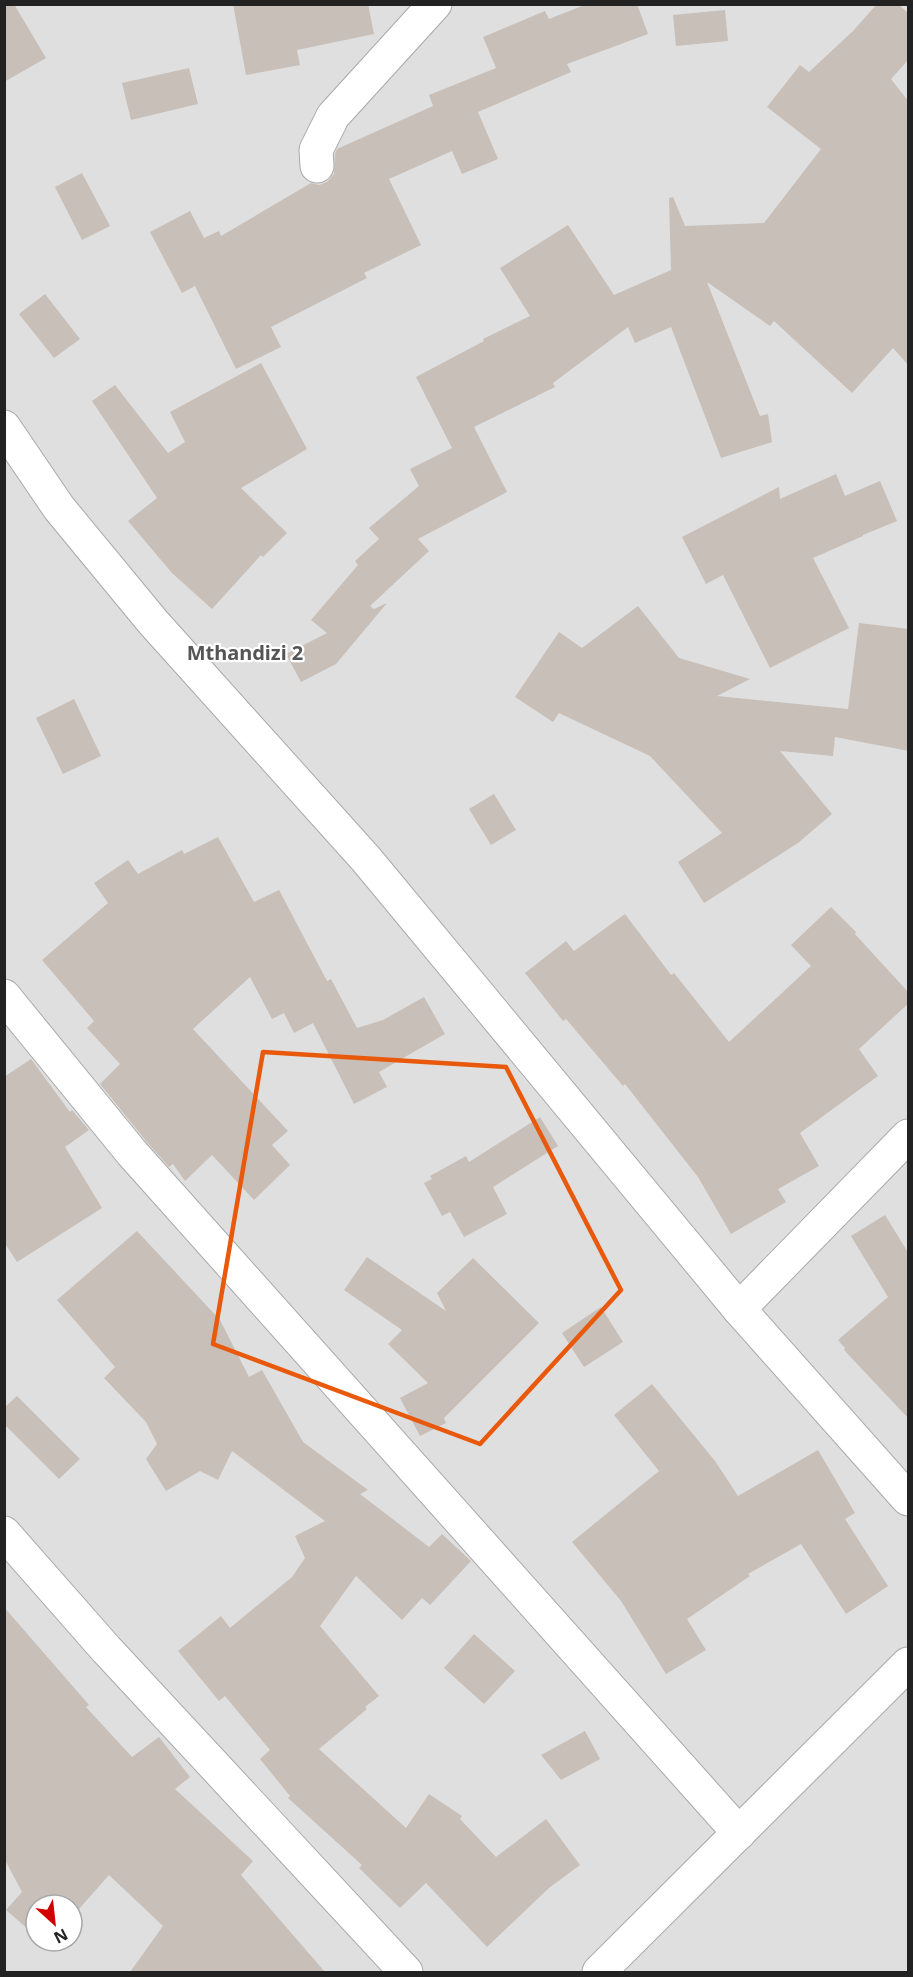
<svg xmlns="http://www.w3.org/2000/svg" width="913" height="1977" viewBox="0 0 913 1977" font-family="'Noto Sans',sans-serif">
<rect width="100%" height="100%" fill="#f2efe9"/>
<path fill="#e0dfdf" fill-rule="evenodd" d="M5 5H908V1972H5ZM36 1905H72V1941H36Z"/>
<g fill="#c7bfb8">
<path d="M4 4H14L46 58 4 82Z"/>
<path d="M233 4H368L374 34 297 50 300 65 246 75Z"/>
<path d="M587 4H637L648 34 567 64 571 72 478 112 498 159 462 174 452 151 389 179 421 245 364 273 367 278 271 327 281 347 236 369 195 286 182 293 150 232 190 211 204 238 219 231 221 236 311 183 319 185 327 182 334 174 335 154 337 149 433 106 429 95 496 68 483 37 545 11 549 19Z"/>
<path d="M877 4H898L909 14V59L891 79 909 102V366L893 348 852 393 774 321 770 326 707 282 760 416 768 414 772 442 721 458 671 327 635 343 628 327 553 383 555 387 474 427 507 492 418 539 429 551 370 606 374 609 387 603 336 664 301 682 286 654 327 633 311 620 358 565 355 561 379 539 369 528 419 486 410 469 452 448 416 377 484 341 483 339 530 316 500 268 568 225 614 295 671 270 669 198 673 197 685 226 764 223 821 149 767 107 800 65 809 72 853 31Z"/>
<path d="M725 10 728 41 676 46 673 15Z"/>
<path d="M189 68 198 104 131 120 122 83Z"/>
<path d="M82 173 110 226 82 240 55 187Z"/>
<path d="M45 294 80 339 54 358 19 314Z"/>
<path d="M261 363 307 449 241 488 287 533 263 557 261 555 212 609 172 573 128 521 157 498 92 401 115 385 168 453 185 442 170 412Z"/>
<path d="M836 474 845 496 880 481 897 521 863 535V536L813 558 849 628 770 668 723 575 706 584 682 537 779 487 780 499Z"/>
<path d="M638 606 679 658 750 679 717 696 848 709 859 623 909 629V751L835 737 833 756 780 751 832 814 798 843 704 903 678 862 722 833 650 756 559 713 553 722 515 697 559 632 582 648Z"/>
<path d="M74 699 101 756 63 774 36 718Z"/>
<path d="M494 794 516 830 491 845 469 809Z"/>
<path d="M218 837 254 902 279 890 327 981 331 979 357 1028 383 1020 424 997 445 1034 379 1072 387 1087 354 1104 313 1023 294 1033 284 1013 272 1019 250 977 193 1029 288 1131 272 1145 290 1165 254 1200 212 1155 185 1181 173 1164 169 1167 146 1141 100 1084 120 1064 87 1028 94 1021 42 960 108 903 94 883 128 860 138 874 182 850 184 854Z"/>
<path d="M831 907 856 932 855 934 909 993V1003L859 1049 878 1076 800 1133 819 1166 778 1189 786 1202 731 1234 698 1177 625 1084 623 1086 566 1019 563 1021 525 973 566 941 574 951 625 914 671 975 674 973 729 1042 811 966 791 945Z"/>
<path d="M31 1059 70 1112 72 1110 89 1130 65 1147 102 1208 17 1262 4 1242V1077Z"/>
<path d="M540 1117 558 1146 493 1187 507 1214 464 1237 450 1212 442 1216 424 1183 432 1179 430 1176 466 1156 469 1162Z"/>
<path d="M885 1215 909 1254V1419L844 1350 845 1348 838 1340 888 1297 851 1236Z"/>
<path d="M137 1231 220 1320 249 1377 262 1370 303 1442 368 1490 360 1494 429 1547 442 1534 471 1561 430 1605 422 1598 402 1620 356 1576 320 1626 379 1696 365 1707 367 1709 319 1749 406 1828 429 1794 462 1816 460 1819 496 1857 546 1819 580 1865 549 1888 487 1947 426 1883 400 1908 359 1868 362 1865 288 1798 290 1796 260 1759 270 1750 225 1696 219 1701 178 1651 221 1616 230 1628 292 1577 305 1558 295 1536 325 1521 232 1451 218 1480 200 1471 166 1491 146 1459 157 1444 146 1422 104 1378 115 1367 57 1300Z"/>
<path d="M367 1257 446 1311 437 1293 473 1258 539 1323 444 1418 446 1423 420 1436 400 1398 428 1383 388 1344 402 1330 344 1290Z"/>
<path d="M601 1307 623 1342 584 1367 562 1333Z"/>
<path d="M652 1384 715 1461 738 1496 818 1450 855 1513 845 1519 888 1586 846 1614 801 1544 748 1574 750 1576 687 1619 706 1650 666 1674 621 1601 572 1542 659 1471 614 1415Z"/>
<path d="M17 1396 80 1459 59 1479 4 1424V1408Z"/>
<path d="M4 1607 89 1705 86 1707 132 1757 159 1737 190 1777 175 1789 253 1861 241 1875 325 1972H130L163 1926 109 1875 72 1917V1905H36V1936L6 1910 22 1892 4 1858Z"/>
<path d="M474 1634 515 1671 484 1704 444 1668Z"/>
<path d="M585 1731 600 1759 561 1780 541 1755Z"/>
</g>
<g fill="none" stroke-linecap="round" stroke-linejoin="round">
<g stroke="#a9a9a9" stroke-width="35">
<g id="minor">
<path d="M317 166 316 150 333 116 435 4"/>
<path d="M4 427 59 508 153 622 366 859 739 1309 908 1499"/>
<path d="M4 996 132 1153 739 1833"/>
<path d="M739 1309 908 1136"/>
<path d="M4 1533 106 1649 406 1972"/>
<path d="M599 1972 908 1664"/>
</g>
</g>
<use href="#minor" stroke="#fff" stroke-width="33"/>
</g>
<path fill="none" stroke="#e8590c" stroke-width="4.5" stroke-linejoin="round" d="M263 1052 506 1067 621 1290 480 1444 213 1344Z"/>
<g text-anchor="middle" dominant-baseline="central" stroke-width="4.5" stroke-linejoin="round" paint-order="stroke">
<g font-size="20" font-weight="bold" fill="#555" stroke="#fff">
<text x="245" y="652">Mthandizi 2</text>
</g>
</g>
<rect width="913" height="1977" fill="none" stroke="#222222" stroke-width="12"/>
<g transform="translate(54 1923) rotate(153)"><circle r="28" fill="#ffffff" stroke="#a7a7a7" stroke-width="1.5"/>
<path d="M0-4.5L10 22L0 15L-10 22Z" fill="#d40000"/>
<text y="-9" font-size="16" font-weight="bold" text-anchor="middle" fill="#222222">N</text>
</g>
</svg>
